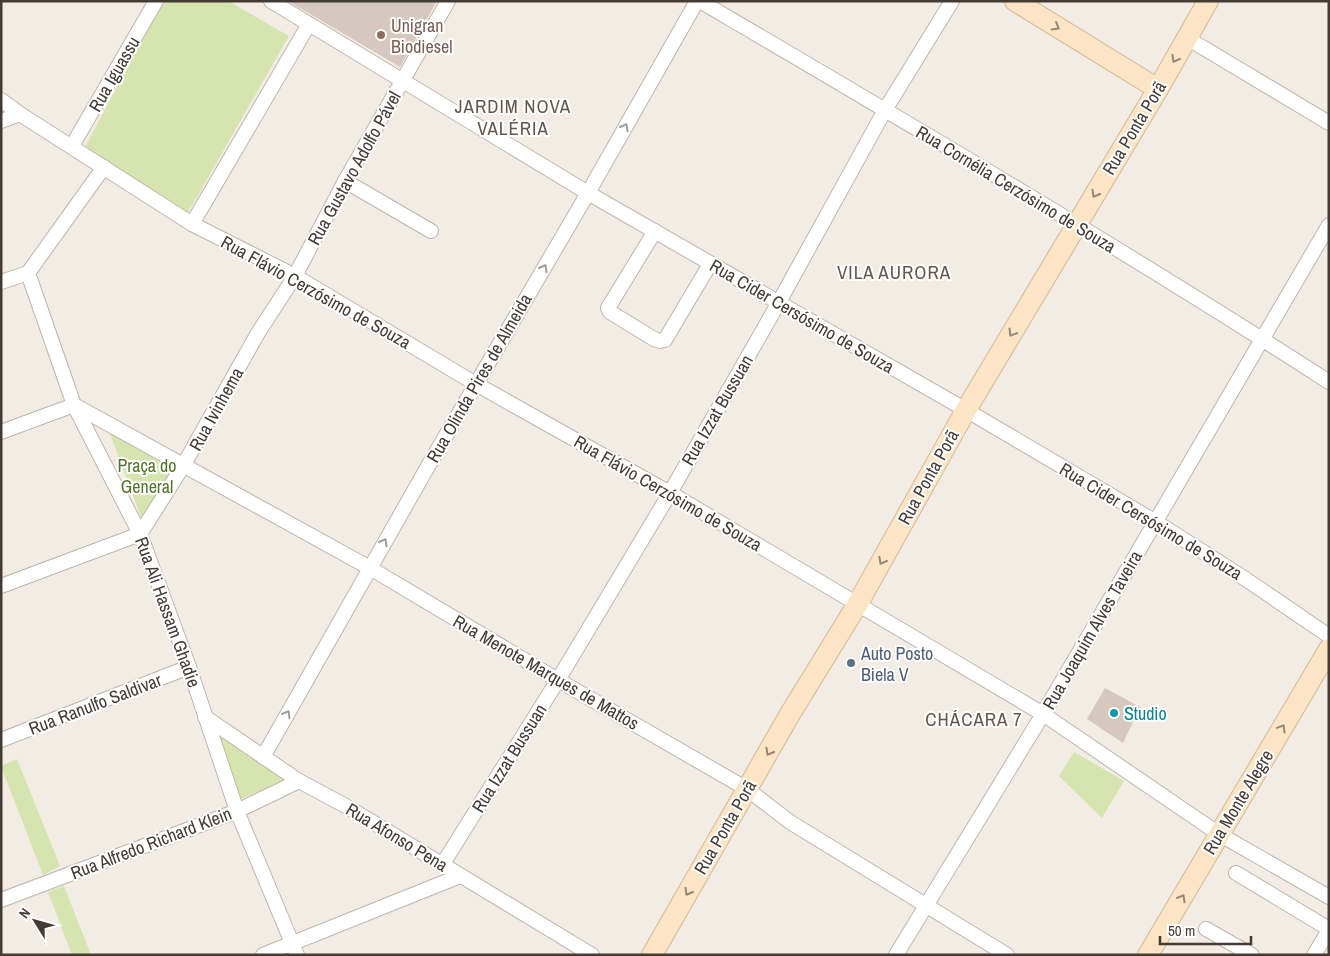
<svg xmlns="http://www.w3.org/2000/svg" width="1330" height="956" viewBox="0 0 1330 956" font-family="'Archivo Narrow',sans-serif">
<rect width="100%" height="100%" fill="#f2ece5"/>
<g fill="#d6e5af">
<path d="M163 1H228L289 36 186 216 80 156Z"/>
<path d="M109 431 175 469 141 517Z"/>
<path d="M210 727 290 781 237 800Z"/>
<path d="M1074 752 1124 781 1102 818 1059 776Z"/>
<path d="M17 759 60 866 43 875 1 766Z"/>
<path d="M64 886 91 955H72L48 892Z"/>
</g>
<g fill="#d6c8be">
<path d="M288 1H437L400 67Z"/>
<path d="M1105 688 1140 707 1123 743 1087 719Z"/>
</g>
<g fill="none" stroke-linecap="round" stroke-linejoin="round">
<g stroke="#c0b5ab" stroke-width="16">
<g id="street">
<path d="M271 1 588 193 966 410 1156 522 1247 580 1329 636"/>
<path d="M700 1C911 125 1123 249 1329 382"/>
<path d="M1187 38 1329 123"/>
<path d="M1 100 20 114 192 224 295 276 476 384 670 493 1043 714 1219 834 1329 897"/>
<path d="M1 121 20 114"/>
<path d="M72 146 156 1"/>
<path d="M345 181 431 231"/>
<path d="M192 224 309 24"/>
<path d="M655 231 608 308 610 312 654 339 660 341 665 340 710 264"/>
<path d="M28 273 74 405 140 534 189 667 237 811 297 955"/>
<path d="M28 273 104 167"/>
<path d="M1 282 28 273"/>
<path d="M1 432 74 405 370 568 558 680 747 789 790 822 1007 955"/>
<path d="M1 586 140 534 183 466 258 333 295 276 345 181 448 1"/>
<path d="M205 717 299 781 344 805 592 955"/>
<path d="M1 740 189 667"/>
<path d="M263 757 431 461 588 193 697 1"/>
<path d="M442 865 558 680 670 493 779 302 885 110 952 1"/>
<path d="M1236 873 1329 929"/>
<path d="M1 900 237 811 299 781"/>
<path d="M1206 929 1252 955"/>
<path d="M263 955 460 876"/>
<path d="M896 955 1043 714 1329 225"/>
<path d="M1314 955 1329 930"/>
</g>
</g>
<g stroke="#d3ba98" stroke-width="22">
<g id="secondary">
<path d="M1015 1 1158 89"/>
<path d="M652 955 790 714 857 605 966 410 1158 89 1208 1"/>
<path d="M1148 955 1329 649"/>
</g>
</g>
<use href="#street" stroke="#fff" stroke-width="14"/>
<use href="#secondary" stroke="#fce5c4" stroke-width="20"/>
</g>
<defs><path id="oneway-chevron" d="M-2-3.5L2.5 0L-2 3.5" fill="none" stroke-width="1.6" stroke-linecap="round" stroke-linejoin="round" transform="scale(1.25)"/></defs>
<g stroke="#978875">
<use href="#oneway-chevron" transform="translate(1056 27) rotate(31)"/>
<use href="#oneway-chevron" transform="translate(1175 59) rotate(119)"/>
<use href="#oneway-chevron" transform="translate(1095 194) rotate(120)"/>
<use href="#oneway-chevron" transform="translate(1012 333) rotate(121)"/>
<use href="#oneway-chevron" transform="translate(882 561) rotate(119)"/>
<use href="#oneway-chevron" transform="translate(1282 728) rotate(-59)"/>
<use href="#oneway-chevron" transform="translate(769 752) rotate(120)"/>
<use href="#oneway-chevron" transform="translate(688 892) rotate(120)"/>
<use href="#oneway-chevron" transform="translate(1182 898) rotate(-60)"/>
</g>
<g stroke="#a29d9a">
<use href="#oneway-chevron" transform="translate(625 127) rotate(-60)"/>
<use href="#oneway-chevron" transform="translate(544 268) rotate(-60)"/>
<use href="#oneway-chevron" transform="translate(384 542) rotate(-60)"/>
<use href="#oneway-chevron" transform="translate(287 714) rotate(-60)"/>
</g>
<circle fill="#8d6e63" stroke="#fff" stroke-width="2" cx="381" cy="35" r="5"/>
<circle fill="#5c6f8a" stroke="#fff" stroke-width="2" cx="851" cy="663" r="5"/>
<circle fill="#0f9aa8" stroke="#fff" stroke-width="2" cx="1114" cy="713" r="5"/>
<g text-anchor="middle" dominant-baseline="central" stroke-width="4" stroke-linejoin="round" paint-order="stroke">
<g font-size="18" fill="#785e54" stroke="#fff" text-anchor="start">
<text x="391" y="25">Unigran<tspan x="391" dy="21">Biodiesel</tspan></text>
</g>
<g font-size="18" fill="#443b35" stroke="#fff">
<text transform="translate(114 74) rotate(-60)">Rua Iguassu</text>
<text transform="translate(1134 128) rotate(-59)">Rua Ponta Porã</text>
<text transform="translate(354 168) rotate(-61)">Rua Gustavo Adolfo Pável</text>
<text transform="translate(1016 189) rotate(31)">Rua Cornélia Cerzósimo de Souza</text>
<text transform="translate(316 292) rotate(29)">Rua Flávio Cerzósimo de Souza</text>
<text transform="translate(802 316) rotate(30)">Rua Cider Cersósimo de Souza</text>
<text transform="translate(479 378) rotate(-60)">Rua Olinda Pires de Almeida</text>
<text transform="translate(216 409) rotate(-61)">Rua Ivinhema</text>
<text transform="translate(717 410) rotate(-60)">Rua Izzat Bussuan</text>
<text transform="translate(928 477) rotate(-61)">Rua Ponta Porã</text>
<text transform="translate(668 493) rotate(30)">Rua Flávio Cerzósimo de Souza</text>
<text transform="translate(1151 521) rotate(31)">Rua Cider Cersósimo de Souza</text>
<text transform="translate(168 612) rotate(70)">Rua Ali Hassam Ghadie</text>
<text transform="translate(1092 630) rotate(-60)">Rua Joaquim Alves Taveira</text>
<text transform="translate(546 672) rotate(30)">Rua Menote Marques de Mattos</text>
<text transform="translate(95 704) rotate(-21)">Rua Ranulfo Saldivar</text>
<text transform="translate(509 758) rotate(-58)">Rua Izzat Bussuan</text>
<text transform="translate(1238 802) rotate(-59)">Rua Monte Alegre</text>
<text transform="translate(725 827) rotate(-60)">Rua Ponta Porã</text>
<text transform="translate(397 837) rotate(31)">Rua Afonso Pena</text>
<text transform="translate(151 843) rotate(-21)">Rua Alfredo Richard Klein</text>
</g>
<g font-size="18" fill="#52732b" stroke="#fff">
<text x="147" y="465">Praça do<tspan x="147" dy="21">General</tspan></text>
</g>
<g font-size="18" fill="#4e5e75" stroke="#fff" text-anchor="start">
<text x="861" y="653">Auto Posto<tspan x="861" dy="21">Biela V</tspan></text>
</g>
<g font-size="18" fill="#0d838f" stroke="#fff" text-anchor="start">
<text x="1124" y="713">Studio</text>
</g>
<g font-size="19" letter-spacing="1" fill="#66574c" stroke="#fff">
<text x="513" y="106">JARDIM NOVA<tspan x="513" dy="22">VALÉRIA</tspan></text>
<text x="894" y="272">VILA AURORA</text>
<text x="974" y="719">CHÁCARA 7</text>
</g>
</g>
<rect width="1330" height="956" fill="none" stroke="#443b35" stroke-width="5"/>
<g transform="translate(35 921) rotate(307)" stroke="#ffffff" stroke-width="4" paint-order="stroke">
<path d="M0-4L9 19L0 12L-9 19Z" fill="#443b35"/>
<text y="-8" font-size="14" font-weight="bold" text-anchor="middle" fill="#443b35">N</text>
</g>
<path d="M1160 936v8h91v-8" fill="none" stroke="#443b35" stroke-width="2.5"/>
<text x="1168" y="936" font-size="15" fill="#443b35" stroke="#ffffff" stroke-width="4" paint-order="stroke">50 m</text>
</svg>
